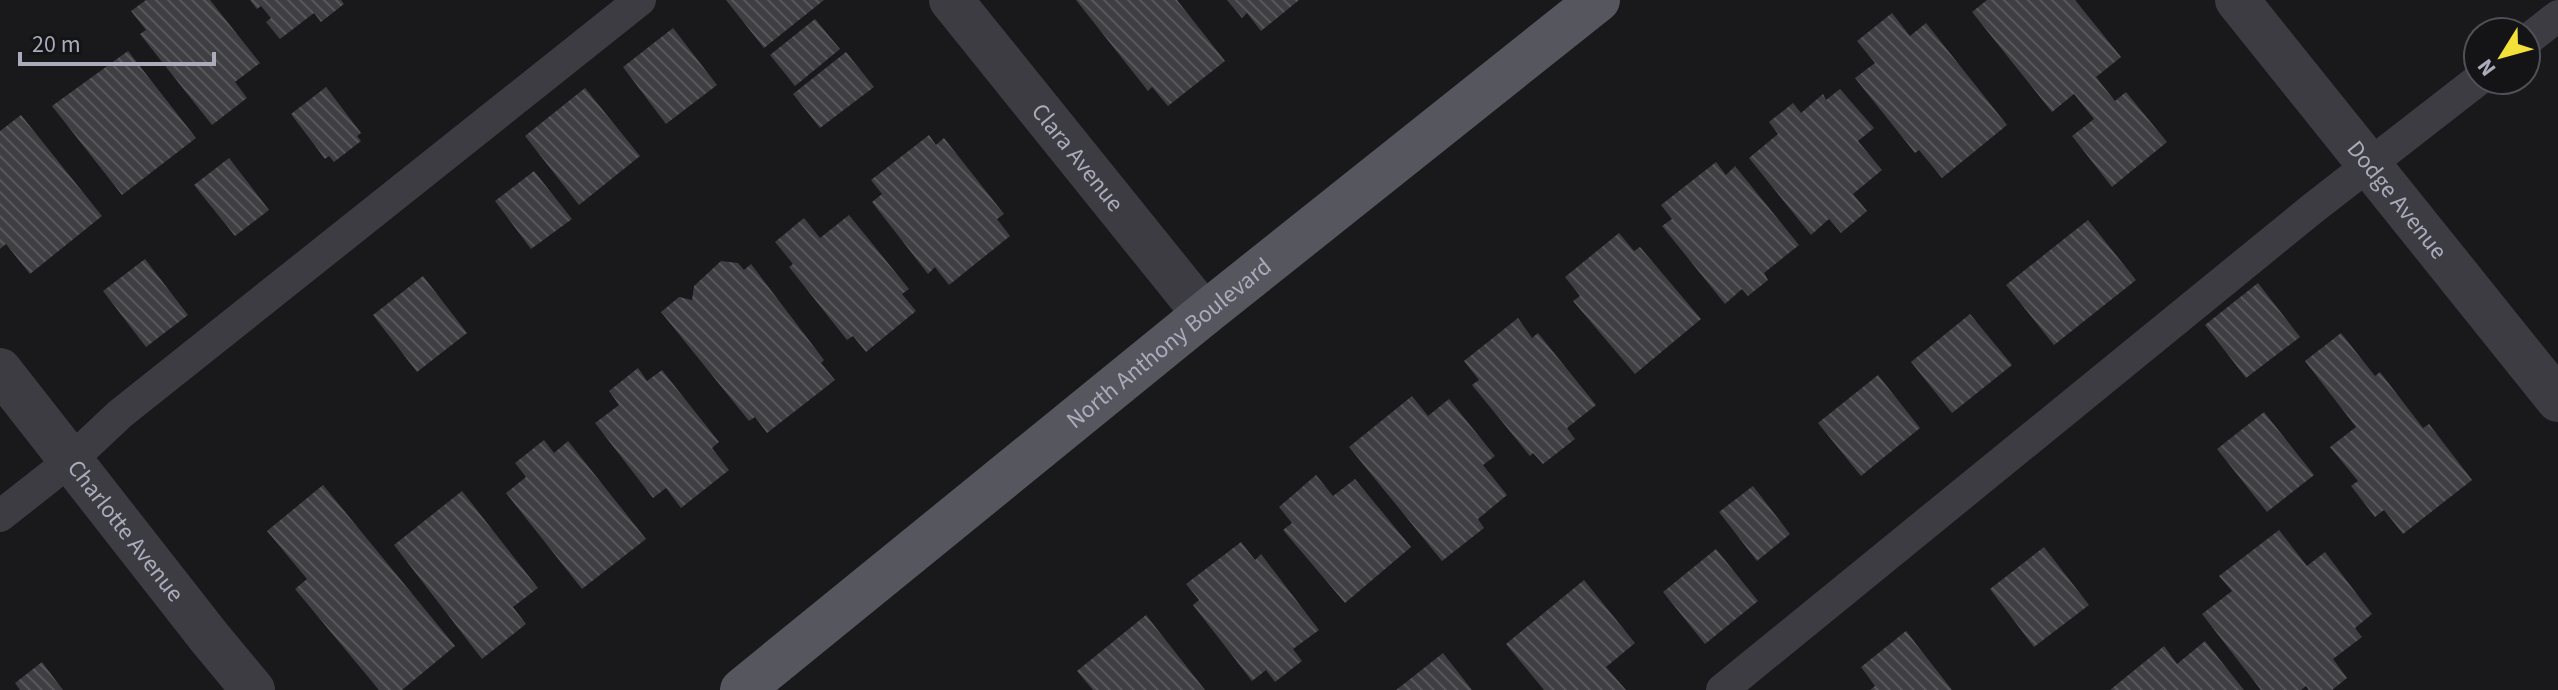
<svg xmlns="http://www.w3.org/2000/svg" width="2558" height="690" viewBox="0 0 2558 690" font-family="'Source Sans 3',sans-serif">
<defs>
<pattern id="building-back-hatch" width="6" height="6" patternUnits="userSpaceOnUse" patternTransform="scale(2)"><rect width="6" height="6" fill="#3f3e43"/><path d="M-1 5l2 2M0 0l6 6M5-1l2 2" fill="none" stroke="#58575c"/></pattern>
</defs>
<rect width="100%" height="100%" fill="#19191b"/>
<g fill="url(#building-back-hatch)">
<path d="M146 0H210L260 63 235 82 247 98 212 125 140 34 146 30 131 11Z"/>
<path d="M250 0H341L344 4 321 22 314 13 280 39 266 22 271 18 261 6 257 9Z"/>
<path d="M726 0H824L764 48Z"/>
<path d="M1076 0H1177L1225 61 1168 106 1152 87 1148 91Z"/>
<path d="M1227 0H1299L1261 31 1247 13 1242 18Z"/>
<path d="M1987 0H2075L2121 57 2096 77 2115 101 2126 92 2167 142 2112 187 2072 136 2094 119 2074 94 2052 112 1972 12Z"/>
<path d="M1892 13 1910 36 1926 23 2007 125 1942 178 1919 150 1915 153 1855 78 1875 63 1857 41Z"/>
<path d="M815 19 840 49 795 86 770 55Z"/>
<path d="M673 28 717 85 666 124 623 67Z"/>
<path d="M128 51 196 138 122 195 52 106Z"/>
<path d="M846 52 874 87 820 128 793 94Z"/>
<path d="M326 87 361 133 357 136 361 141 334 162 329 156 325 159 291 114Z"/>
<path d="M585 88 640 156 579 205 525 136Z"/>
<path d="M1840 89 1874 128 1858 141 1882 170 1853 194 1867 211 1841 233 1829 219 1811 235 1749 158 1778 134 1769 122 1793 103 1801 113 1823 94 1826 100Z"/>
<path d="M21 115 102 216 30 274 6 244 0 249V131Z"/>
<path d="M929 135 936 145 944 138 1004 214 997 219 1010 236 949 285 935 267 928 274 872 202 882 194 871 180Z"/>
<path d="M229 158 269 210 235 236 194 185Z"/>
<path d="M1716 162 1726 175 1735 166 1799 245 1764 273 1768 280 1748 296 1742 289 1725 304 1662 226 1672 219 1661 205Z"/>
<path d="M534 171 572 219 531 249 495 201Z"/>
<path d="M849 215 909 289 902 294 916 311 866 352 853 336 847 340 789 267 793 264 775 242 804 218 820 238Z"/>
<path d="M2088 220 2136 280 2054 345 2006 285Z"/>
<path d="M1619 233 1634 251 1640 247 1701 319 1635 374 1573 301 1580 296 1565 277Z"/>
<path d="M145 259 188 315 146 347 103 291Z"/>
<path d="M721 261 738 263 744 270 751 264 824 360 821 363 835 380 767 433 755 417 749 421 661 312 679 297 692 300 694 286Z"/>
<path d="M423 276 467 333 417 372 373 315Z"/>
<path d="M2258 283 2300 337 2246 378 2205 325Z"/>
<path d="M1970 314 2012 365 1952 413 1911 362Z"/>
<path d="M1518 318 1532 338 1538 333 1596 405 1567 428 1575 439 1543 464 1533 453 1530 456 1472 385 1479 380 1464 361Z"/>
<path d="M2341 333 2375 376 2380 372 2423 428 2429 424 2472 480 2403 534 2384 510 2375 517 2351 486 2358 481 2330 447 2356 427 2305 361Z"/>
<path d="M638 368 647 381 662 370 719 442 712 448 729 470 681 508 666 488 653 498 595 423 619 405 609 391Z"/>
<path d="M1878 375 1920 428 1861 476 1818 423Z"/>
<path d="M1412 396 1428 416 1449 399 1495 456 1483 465 1507 495 1478 519 1484 528 1442 561 1349 447Z"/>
<path d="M2264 412 2314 475 2267 512 2217 449Z"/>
<path d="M544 440 554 453 568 441 646 539 582 589 506 493 526 477 515 463Z"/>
<path d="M1316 475 1333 496 1355 479 1411 547 1345 603 1283 530 1292 523 1279 507Z"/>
<path d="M323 485 455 646 402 690H379L295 589 307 579 267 531Z"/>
<path d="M1753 486 1790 534 1757 561 1719 512Z"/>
<path d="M462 491 538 588 513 607 526 624 482 659 394 545Z"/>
<path d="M2279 530 2307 566 2325 552 2372 614 2355 628 2362 637 2333 659 2347 678 2332 690H2309L2306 686 2301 690H2261L2202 614 2232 591 2219 576Z"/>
<path d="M1241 542 1255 560 1261 554 1319 630 1293 649 1302 661 1275 682 1266 670 1252 681 1193 605 1199 600 1186 584Z"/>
<path d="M2044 547 2089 605 2034 647 1990 589Z"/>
<path d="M1716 549 1758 601 1705 644 1663 592Z"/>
<path d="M1584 580 1635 643 1606 667 1626 690H1544L1506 644Z"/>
<path d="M1146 615 1205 690H1093L1077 671Z"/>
<path d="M1906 631 1952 690H1870L1875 686 1861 667Z"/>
<path d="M2205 641 2244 690H2110L2164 646 2177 664Z"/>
<path d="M1443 653 1472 690H1396L1405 683Z"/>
<path d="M42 662 63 690H20L15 683Z"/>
</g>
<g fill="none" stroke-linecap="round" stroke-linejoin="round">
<g stroke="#3c3c42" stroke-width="32">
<path d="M2526 41 2558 16"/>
<path d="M0 516 71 460 120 414 640 0"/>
<path d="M1722 690 2312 209 2478 80"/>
</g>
<g stroke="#3c3c42" stroke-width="44">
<path id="s1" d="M951 0 1204 314"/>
<path id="s2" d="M2237 0 2558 400"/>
<path id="s3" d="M0 370 209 637 253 690"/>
</g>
<path stroke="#56565f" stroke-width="44" id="s4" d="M742 690 1204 314 1598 0"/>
</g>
<g text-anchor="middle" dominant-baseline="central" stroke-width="8" stroke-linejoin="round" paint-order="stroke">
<g font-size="24" fill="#abacbb" stroke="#141416">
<text stroke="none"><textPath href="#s1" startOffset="202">Clara Avenue</textPath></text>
<text stroke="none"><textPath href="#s2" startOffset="256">Dodge Avenue</textPath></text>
<text stroke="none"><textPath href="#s4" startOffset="550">North Anthony Boulevard</textPath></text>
<text stroke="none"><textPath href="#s3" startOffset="204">Charlotte Avenue</textPath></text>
</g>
</g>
<g transform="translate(2502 56) rotate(233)"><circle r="38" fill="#141416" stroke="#505158" stroke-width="2"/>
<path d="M0-6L14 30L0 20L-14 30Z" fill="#f3e039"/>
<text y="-12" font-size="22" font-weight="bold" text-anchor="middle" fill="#abacbb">N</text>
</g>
<path d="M20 52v12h194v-12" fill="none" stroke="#abacbb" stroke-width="4"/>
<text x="32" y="52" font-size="24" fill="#abacbb" stroke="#141416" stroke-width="6" paint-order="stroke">20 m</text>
</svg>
